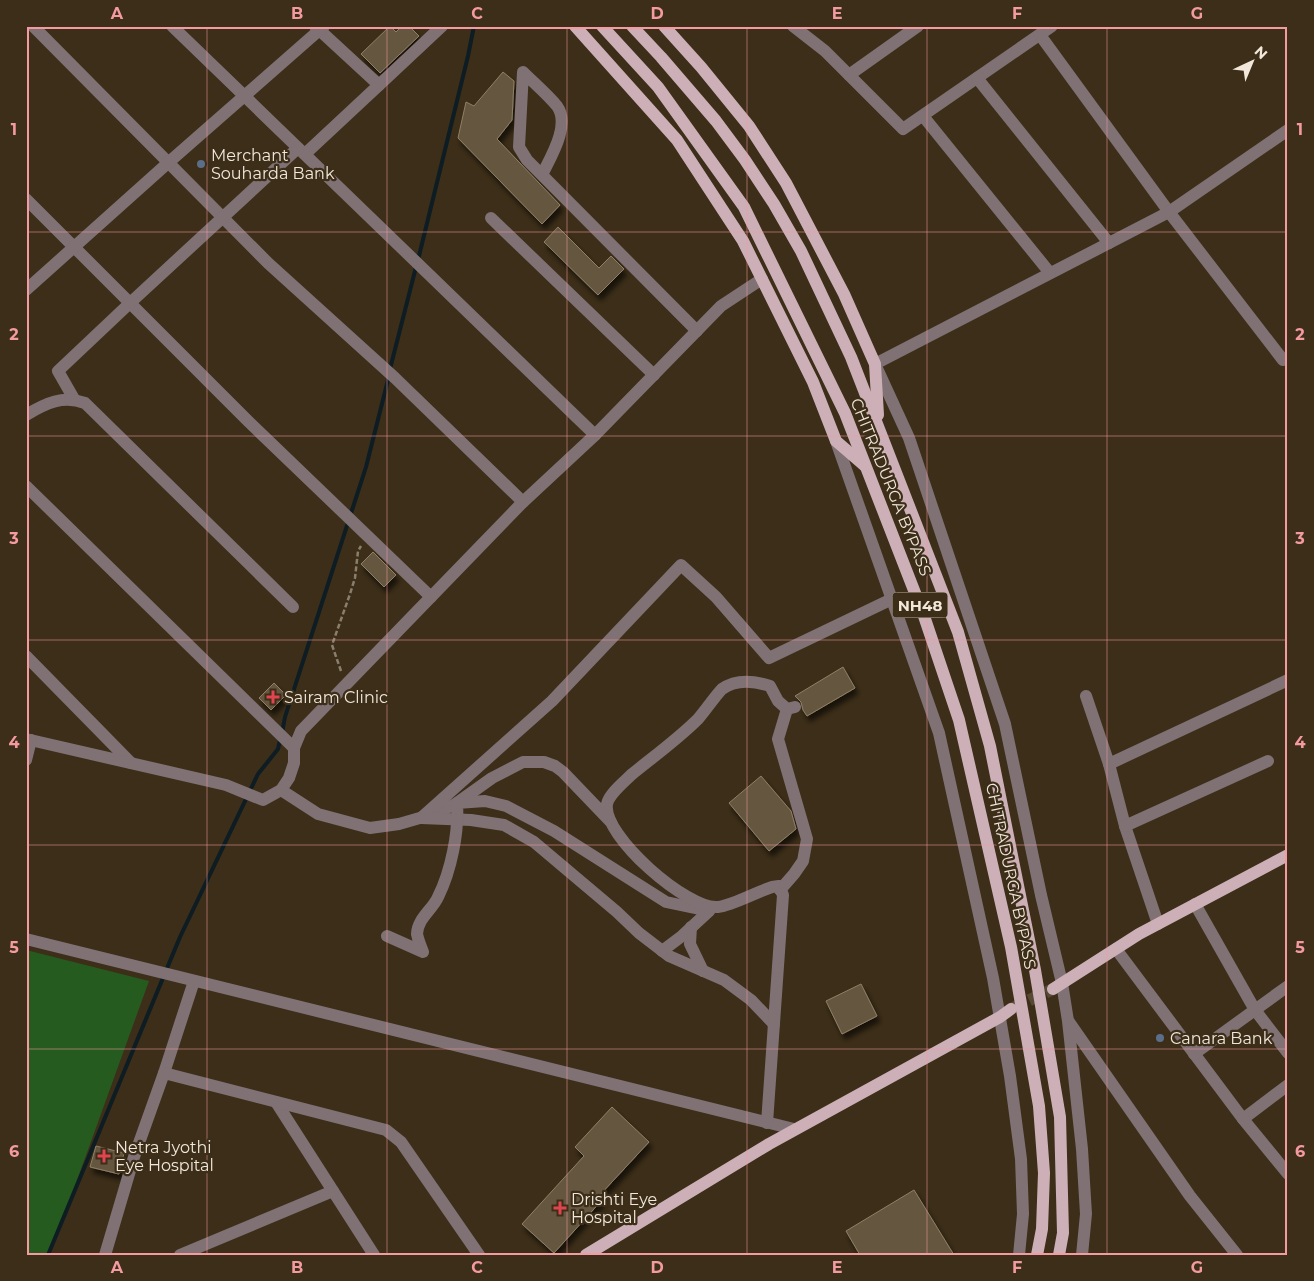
<svg xmlns="http://www.w3.org/2000/svg" width="1314" height="1281" viewBox="0 0 1314 1281" font-family="Montserrat,sans-serif">
<defs>
<filter id="shadow"><feDropShadow dx="3" dy="5.5" stdDeviation="2.5" flood-color="#0009"/></filter>
</defs>
<rect width="100%" height="100%" fill="#3c2e18"/>
<path fill="#265b20" d="M26 950 149 981 50 1255H26Z"/>
<g fill="none" stroke-linecap="round" stroke-linejoin="round">
<g stroke="#0d1d23" stroke-width="4">
<path d="M418 260 468 56 474 26"/>
<path d="M390 369 416 267"/>
<path d="M282 733 285 717 366 467 389 376"/>
<path d="M48 1255 180 937 258 774 278 749 280 740"/>
</g>
</g>
<g fill="#65563f" stroke="#908067" filter="url(#shadow)">
<path d="M390 26 396 32 402 26H409L419 36 380 73 361 54Z"/>
<path d="M503 72 514 81 512 120 497 139 560 205 542 224 458 138 466 102 474 106Z"/>
<path d="M558 227 599 268 611 256 624 269 598 295 544 242Z"/>
<path d="M373 552 396 575 384 587 361 564Z"/>
<path d="M843 667 855 688 807 716 803 710 801 702 795 696Z"/>
<path d="M274 683 286 695 271 710 259 698Z"/>
<path d="M761 776 791 811 796 829 769 851 729 803Z"/>
<path d="M861 984 877 1016 842 1034 826 1001Z"/>
<path d="M612 1107 649 1142 599 1196 603 1199 554 1253 522 1224 584 1156 575 1147Z"/>
<path d="M96 1146 124 1153 119 1174 90 1167Z"/>
<path d="M914 1190 954 1255H860L846 1231Z"/>
</g>
<g fill="none" stroke-linecap="round" stroke-linejoin="round">
<path stroke="#574a35" stroke-width="12" stroke-dasharray="12 6" stroke-linecap="butt" d="M1013 1008 1053 989"/>
<path stroke="#8a7f6d" stroke-width="2.5" stroke-dasharray="5 2.5" stroke-linecap="butt" d="M341 671 332 645 350 594 355 578 358 551 361 546"/>
<g stroke="#7f7174" stroke-width="12">
<path d="M33 26 268 263 395 378 523 502"/>
<path d="M172 26 595 435"/>
<path d="M793 26 825 51 903 129 1052 26"/>
<path d="M1040 35 1169 212 875 364 909 438 1005 724 1041 895 1062 983 1068 1021 1082 1149 1086 1214 1082 1255"/>
<path d="M849 75 918 26"/>
<path d="M977 78 1109 243"/>
<path d="M379 85 442 26"/>
<path d="M923 116 1050 273"/>
<path d="M1288 130 1169 212 1283 360 1288 358"/>
<path d="M305 154 379 85 315 26"/>
<path d="M542 175 527 160 519 147 523 72C534 83 547 94 557 106 571 125 550 158 542 175L697 331"/>
<path d="M26 199 249 422 431 597"/>
<path d="M491 218 654 375"/>
<path d="M26 290 169 162 324 26"/>
<path d="M74 399 58 371 130 303 298 148"/>
<path d="M26 415C46 403 63 395 85 403L293 607"/>
<path d="M836 441 939 733 993 978 1010 1076 1021 1159 1023 1214 1019 1255"/>
<path d="M26 486 294 748"/>
<path d="M26 656 131 763"/>
<path d="M1086 696 1109 764 1125 826 1158 924"/>
<path d="M26 739 226 785 263 800 281 790 289 778 294 763V748L301 731 523 502 595 435 721 306 762 279"/>
<path d="M26 760 31 740"/>
<path d="M1109 764 1288 680"/>
<path d="M281 790 318 814 370 828 399 824 437 813 457 803 492 778 523 762H544L555 766 563 772 610 821"/>
<path d="M421 818 552 701 681 565 716 597 769 658 892 599"/>
<path d="M421 818 471 820 504 825 534 842 617 912 639 933 669 956 724 980 751 1000 774 1024"/>
<path d="M1125 826 1268 761"/>
<path d="M780 890 794 874 803 861 807 839 778 739 787 709"/>
<path d="M1195 904 1255 1010 1288 1053"/>
<path d="M691 927 690 944 703 971"/>
<path d="M387 936 423 952C421 947 418 939 417 934 417 919 433 909 438 897 451 871 459 832 457 803L485 801 506 806 554 831 666 902 709 911"/>
<path d="M26 939 794 1129"/>
<path d="M1116 949 1243 1119 1288 1085"/>
<path d="M662 951 682 936 709 911"/>
<path d="M1069 1022 1190 1196 1237 1255"/>
<path d="M1194 1054 1288 986"/>
<path d="M164 1073 194 981"/>
<path d="M276 1102 374 1255"/>
<path d="M1243 1119 1288 1174"/>
<path d="M767 1123 783 895 779 886 772 887C759 891 731 906 718 907 688 910 602 836 607 804 609 794 624 782 631 775 653 757 678 739 698 719 705 711 716 695 722 689 736 679 755 681 770 686L778 701 787 709 795 707"/>
<path d="M105 1255 134 1157 164 1073 386 1130 401 1142 479 1255"/>
<path d="M180 1255 333 1191"/>
</g>
<g stroke="#cdb0b7" stroke-width="12">
<path d="M575 26 677 140 743 241 813 382 836 441 865 466"/>
<path d="M602 26 658 87 744 207 845 413 924 616 959 720 1011 947 1039 1106 1044 1173 1042 1229 1037 1255"/>
<path d="M632 26 661 57 716 121 745 160 774 204 801 251 851 357 958 632 990 746 1035 970 1060 1117 1063 1233 1059 1255"/>
<path d="M664 26 701 67 749 126 786 183 844 294 875 364 878 415"/>
<path d="M1053 989 1139 934 1288 855"/>
<path d="M586 1255 769 1144 1000 1017 1011 1009"/>
</g>
</g>
<path fill="none" stroke="#f49aa1" stroke-width="1" stroke-opacity="0.55" d="M207 26V1255M387 26V1255M567 26V1255M747 26V1255M927 26V1255M1107 26V1255M26 232H1288M26 436H1288M26 640H1288M26 845H1288M26 1049H1288"/>
<g fill="#5c6f8a" stroke="#3c2e18" stroke-width="2">
<circle cx="201" cy="164" r="5"/>
<circle cx="1160" cy="1038" r="5"/>
</g>
<g fill="#e0444e" stroke="#3c2e18" stroke-width="2">
<path d="M270.5 689.5h5v5h5v5h-5v5h-5v-5h-5v-5h5z"/>
<path d="M101.5 1148.5h5v5h5v5h-5v5h-5v-5h-5v-5h5z"/>
<path d="M557.5 1200.5h5v5h5v5h-5v5h-5v-5h-5v-5h5z"/>
</g>
<g text-anchor="middle" dominant-baseline="central" stroke-width="4.5" stroke-linejoin="round" paint-order="stroke">
<rect fill="#3c2e18" stroke="#bbb0a0" stroke-width="1" x="892.5" y="592.5" width="55" height="25" rx="4"/>
<g font-size="15" font-weight="bold" fill="#f1e8db">
<text x="920" y="605">NH48</text>
</g>
<g font-size="16" fill="#f1e8db" stroke="#3c2e18" text-anchor="start">
<text x="211" y="155">Merchant<tspan x="211" dy="18">Souharda Bank</tspan></text>
<text x="284" y="697">Sairam Clinic</text>
<text x="1170" y="1038">Canara Bank</text>
<text x="115" y="1147">Netra Jyothi<tspan x="115" dy="18">Eye Hospital</tspan></text>
<text x="571" y="1199">Drishti Eye<tspan x="571" dy="18">Hospital</tspan></text>
</g>
<g font-size="16" fill="#f1e8db" stroke="#3c2e18">
<text transform="translate(891 487) rotate(68)">CHITRADURGA BYPASS</text>
<text transform="translate(1011 876) rotate(78)">CHITRADURGA BYPASS</text>
</g>
</g>
<rect width="1314" height="1281" fill="none" stroke="#3c2e18" stroke-width="55"/>
<g transform="translate(1252 62) rotate(44)" stroke="#3c2e18" stroke-width="4" paint-order="stroke">
<path d="M0-4L9 19L0 12L-9 19Z" fill="#f1e8db"/>
<text y="-8" font-size="14" font-weight="bold" text-anchor="middle" fill="#f1e8db">N</text>
</g>
<rect x="28" y="28" width="1258" height="1226" fill="none" stroke="#f49aa1" stroke-width="2"/>
<g font-size="16" text-anchor="middle" font-weight="bold" fill="#f49aa1">
<text x="117" y="19">A</text>
<text x="297" y="19">B</text>
<text x="477" y="19">C</text>
<text x="657" y="19">D</text>
<text x="837" y="19">E</text>
<text x="1017" y="19">F</text>
<text x="1197" y="19">G</text>
<text x="14" y="135">1</text>
<text x="1300" y="135">1</text>
<text x="14" y="340">2</text>
<text x="1300" y="340">2</text>
<text x="14" y="544">3</text>
<text x="1300" y="544">3</text>
<text x="14" y="748">4</text>
<text x="1300" y="748">4</text>
<text x="14" y="953">5</text>
<text x="1300" y="953">5</text>
<text x="14" y="1157">6</text>
<text x="1300" y="1157">6</text>
<text x="117" y="1273">A</text>
<text x="297" y="1273">B</text>
<text x="477" y="1273">C</text>
<text x="657" y="1273">D</text>
<text x="837" y="1273">E</text>
<text x="1017" y="1273">F</text>
<text x="1197" y="1273">G</text>
</g>
</svg>
